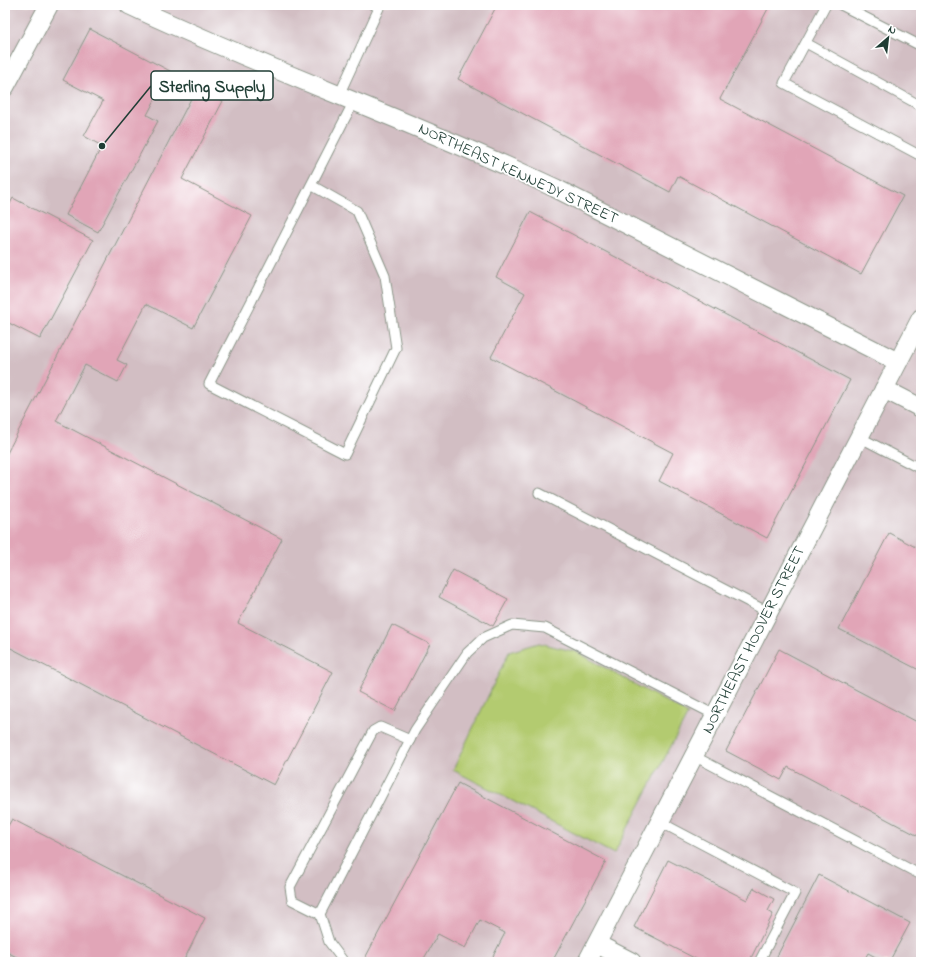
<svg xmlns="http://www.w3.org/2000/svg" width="926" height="967" viewBox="0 0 926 967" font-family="'Indie Flower',sans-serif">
<rect width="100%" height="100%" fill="#fff"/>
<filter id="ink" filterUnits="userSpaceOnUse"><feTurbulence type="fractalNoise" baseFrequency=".025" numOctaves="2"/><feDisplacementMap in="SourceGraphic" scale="8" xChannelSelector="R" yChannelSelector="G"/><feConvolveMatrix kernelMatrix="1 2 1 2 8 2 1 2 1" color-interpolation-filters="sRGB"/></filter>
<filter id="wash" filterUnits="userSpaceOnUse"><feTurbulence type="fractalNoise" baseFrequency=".012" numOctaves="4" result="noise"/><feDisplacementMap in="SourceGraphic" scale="16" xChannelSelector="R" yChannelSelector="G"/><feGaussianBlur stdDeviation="0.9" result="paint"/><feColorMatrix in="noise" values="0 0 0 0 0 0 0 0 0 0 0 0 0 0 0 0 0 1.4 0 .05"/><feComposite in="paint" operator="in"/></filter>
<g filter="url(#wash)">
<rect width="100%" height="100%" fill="#f7eddc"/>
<rect fill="#d2bec3" x="5" y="5" width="916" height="957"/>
<path fill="#b3cb70" stroke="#698452" d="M539 643 577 652 688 714 614 854 453 770 509 652Z"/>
<g id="blocks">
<g fill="#e1a5b7">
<path d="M497 5H770L720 99 903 196 861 274 678 176 670 192 458 79Z"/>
<path d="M90 29 170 71 147 115 158 121 98 232 66 215 102 146 84 136 103 101 63 80Z"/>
<path d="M197 87 223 101 182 179 252 216 193 328 146 304 117 360 127 365 118 382 85 365 56 421 282 539 238 623 333 672 274 785 5 645V457Z"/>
<path d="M13 198 93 240 40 339 5 321V213Z"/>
<path d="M530 212 850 380 767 538 659 481 673 453 491 357 525 293 496 277Z"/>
<path d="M889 533 921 550V671L839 629Z"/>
<path d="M453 570 508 599 493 626 439 597Z"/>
<path d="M392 625 430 644 395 711 358 692Z"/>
<path d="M779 649 921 724V834L920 837 788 767 781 780 726 751Z"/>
<path d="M458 783 606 861 552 962H490L505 933 480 920 465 948 438 934 422 962H363Z"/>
<path d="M12 819 205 918 183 962H26L5 951V831Z"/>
<path d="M668 860 747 900 754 888 774 899 768 911 773 914 749 962H702L634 927Z"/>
<path d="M819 875 910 923 889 962H885L868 953 863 962H774Z"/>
</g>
</g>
</g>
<g filter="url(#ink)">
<use href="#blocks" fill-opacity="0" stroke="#8b9588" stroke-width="1"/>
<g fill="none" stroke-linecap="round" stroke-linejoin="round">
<g stroke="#8b9588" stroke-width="11">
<g id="service">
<path d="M826 5 784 83 921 156"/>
<path d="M841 5 921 46"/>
<path d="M806 43 921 106"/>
<path d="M339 95 379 8 374 5"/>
<path d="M311 185 357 211 385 276 396 348 345 454 209 384 354 101"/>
<path d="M859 437 921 469"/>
<path d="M539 493 768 612"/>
<path d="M694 756 921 875"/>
<path d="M660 822 795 893 759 962"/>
<path d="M320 914 292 900 290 887 373 731 380 727 410 740"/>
<path d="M344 962 329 942 320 914 415 730 467 653 483 638 512 625 545 628 715 715"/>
</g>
</g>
<g stroke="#8b9588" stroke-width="20">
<g id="minor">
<path d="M129 5C269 71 415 122 555 188L898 362"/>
<path d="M5 87 49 5"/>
<path d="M884 389 921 408"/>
<path d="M597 944 632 962"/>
<path d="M587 962 921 318"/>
</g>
</g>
<use href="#service" stroke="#fff" stroke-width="9"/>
<use href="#minor" stroke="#fff" stroke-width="18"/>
</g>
</g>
<g text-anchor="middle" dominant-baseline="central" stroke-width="3.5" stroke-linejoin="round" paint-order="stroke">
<g font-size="16" fill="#1f3d34" stroke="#fff">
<text transform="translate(518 174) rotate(25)">NORTHEAST KENNEDY STREET</text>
<text transform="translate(754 640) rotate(-63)">NORTHEAST HOOVER STREET</text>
</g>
</g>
<path fill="none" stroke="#1f3d34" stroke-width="1.5" d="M102 146L151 86"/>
<circle fill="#1f3d34" stroke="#fff" stroke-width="1.5" cx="102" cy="146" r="4"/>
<rect fill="#fff" stroke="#1f3d34" stroke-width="1.5" x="151" y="71" width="122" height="29" rx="4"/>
<g font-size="17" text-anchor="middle" font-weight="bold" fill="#1f3d34">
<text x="212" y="92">Sterling Supply</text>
</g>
<rect width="926" height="967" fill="none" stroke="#fff" stroke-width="20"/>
<g transform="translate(888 38) rotate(28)" stroke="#ffffff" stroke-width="3" paint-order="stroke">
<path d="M0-3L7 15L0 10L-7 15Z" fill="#1f3d34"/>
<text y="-6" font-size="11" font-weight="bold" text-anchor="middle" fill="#1f3d34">N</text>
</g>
</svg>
